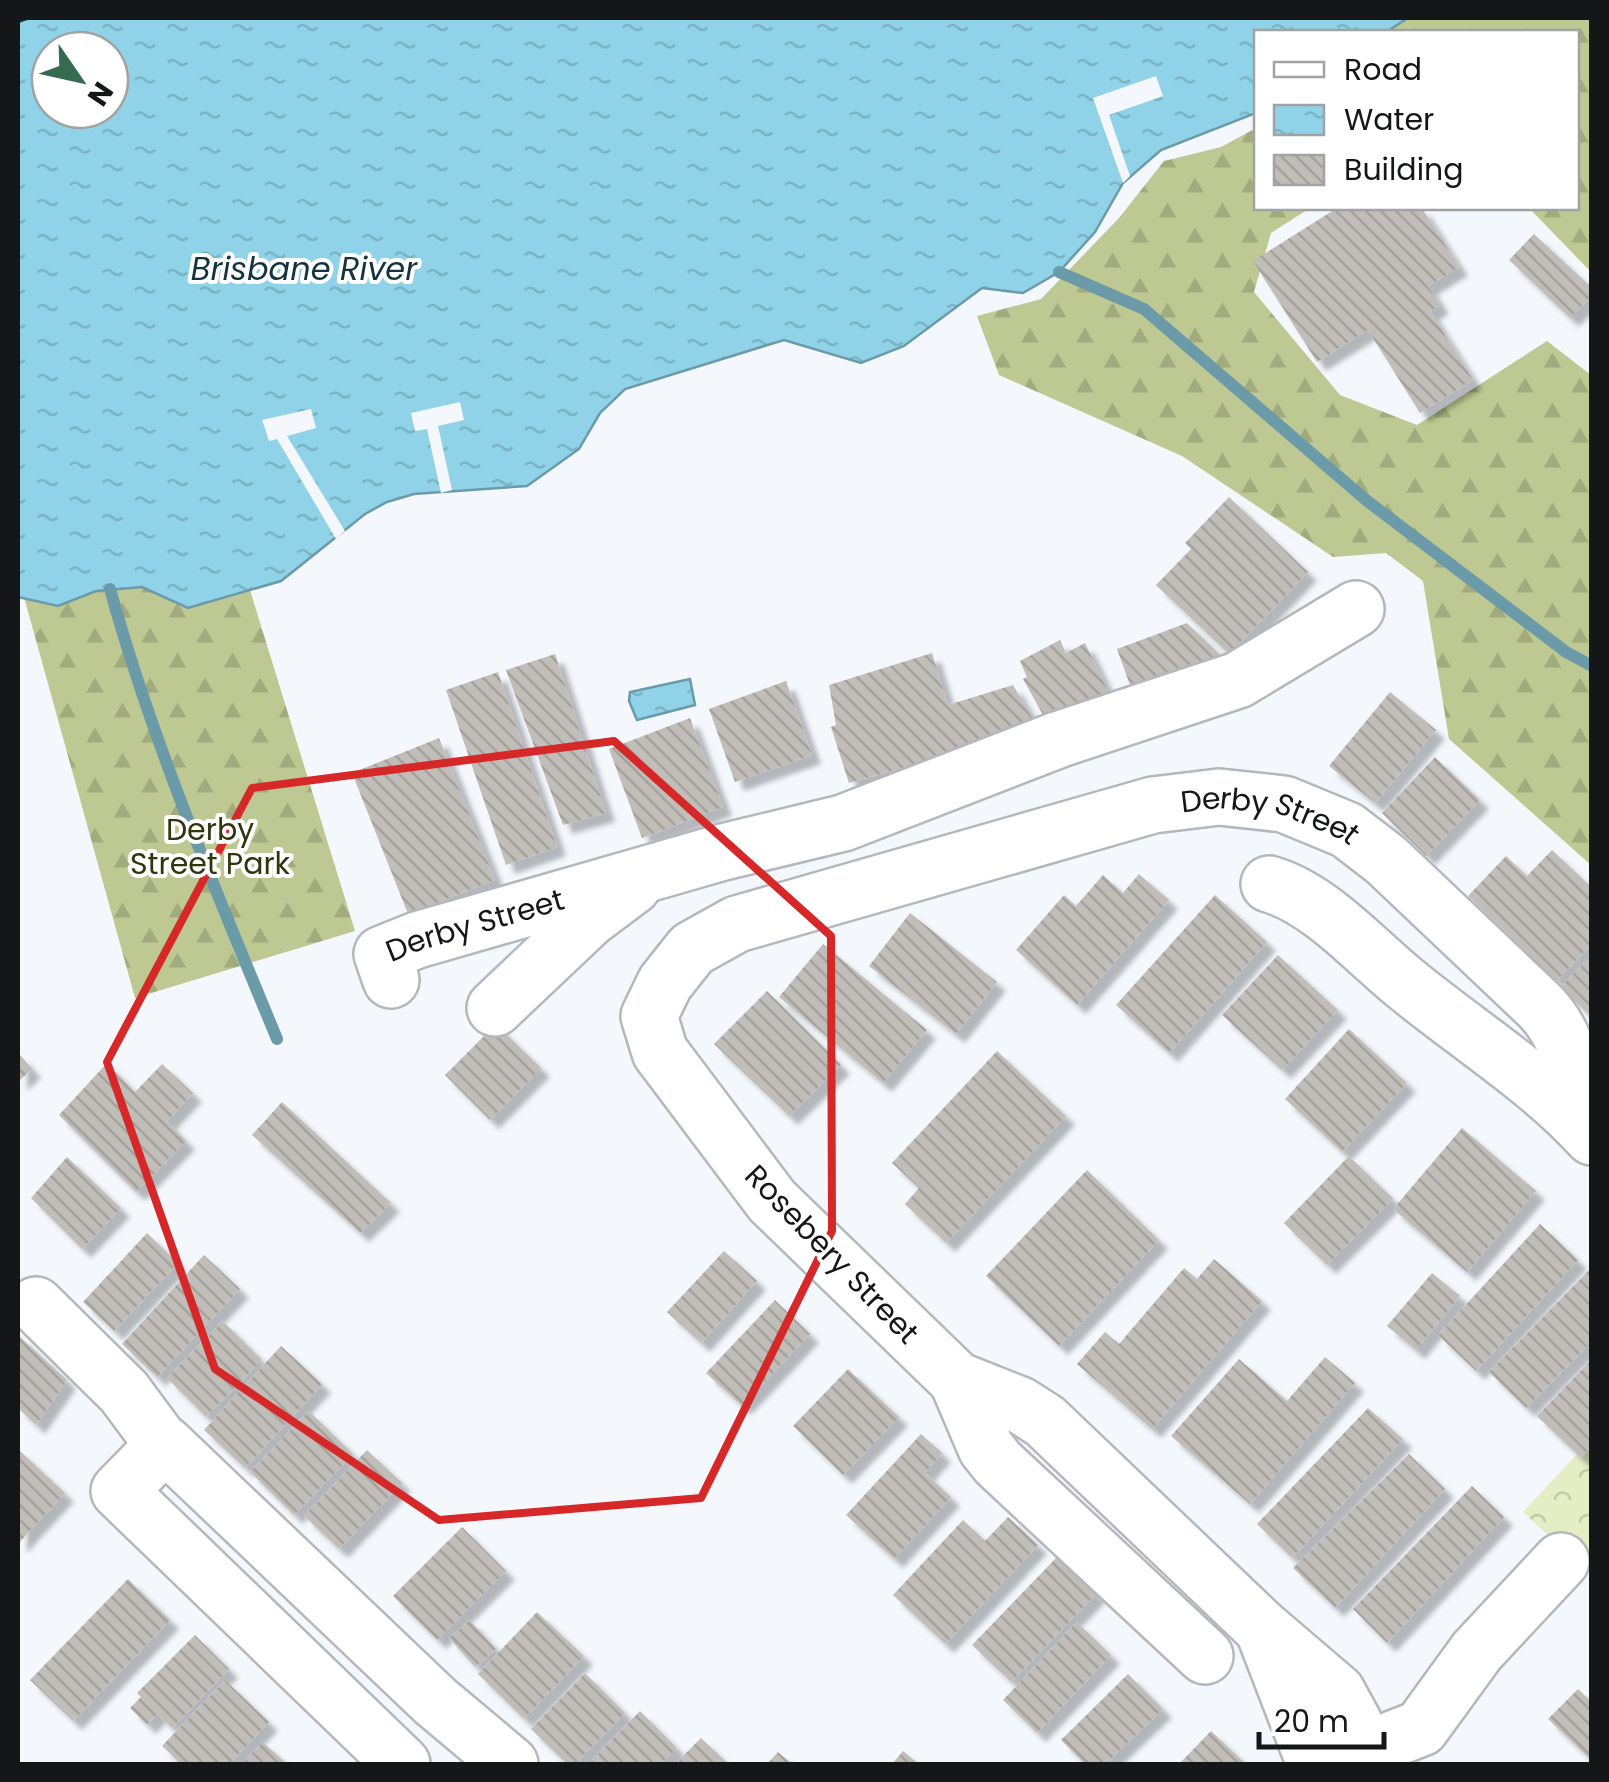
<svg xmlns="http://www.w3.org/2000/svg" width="1609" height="1782" viewBox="0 0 1609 1782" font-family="Poppins,sans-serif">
<defs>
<pattern id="forest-firs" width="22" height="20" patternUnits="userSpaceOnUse" patternTransform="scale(2.5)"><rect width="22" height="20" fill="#bec892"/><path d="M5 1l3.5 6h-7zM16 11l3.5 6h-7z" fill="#a2ab7d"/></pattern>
<pattern id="park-crowns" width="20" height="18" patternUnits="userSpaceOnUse" patternTransform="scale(2.5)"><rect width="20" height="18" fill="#e5edc4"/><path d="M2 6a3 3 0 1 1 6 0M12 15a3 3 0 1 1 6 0" fill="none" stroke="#c4caa8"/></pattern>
<pattern id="water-ripples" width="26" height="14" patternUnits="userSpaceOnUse" patternTransform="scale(2.5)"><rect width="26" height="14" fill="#90d2e7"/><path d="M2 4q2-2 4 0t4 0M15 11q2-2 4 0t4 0" fill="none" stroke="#7bb4c5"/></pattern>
<pattern id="building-back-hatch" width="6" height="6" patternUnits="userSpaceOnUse" patternTransform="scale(2.5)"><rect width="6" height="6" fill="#c1bdb8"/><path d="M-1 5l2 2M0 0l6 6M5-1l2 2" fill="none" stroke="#a5a29d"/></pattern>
<filter id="shadow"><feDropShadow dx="9" dy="9" stdDeviation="2.5" flood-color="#0004"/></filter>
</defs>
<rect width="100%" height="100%" fill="#f4f8fd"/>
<g fill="url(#forest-firs)">
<path d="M1408 18H1591V272L1529 208H1576V32H1386Z"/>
<path d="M1256 128V208H1310L1271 233 1254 292 1340 395 1417 425 1547 341 1591 375V865L1449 739 1423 581 1386 553 1333 557 1182 456 999 375 977 316 1041 299 1119 218 1164 161 1221 147Z"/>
<path d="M142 587 188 607 250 590 355 931 135 998 24 597 58 606 96 591Z"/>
</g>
<path fill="url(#park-crowns)" d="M1591 1439V1575L1523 1512Z"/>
<g fill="url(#water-ripples)" stroke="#6b9aa9" stroke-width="2.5" fill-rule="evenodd">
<path d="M18 18H1408L1386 32H1256V113L1161 150 1123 183 1095 232 1059 272 1023 293 982 288 904 346 861 363 784 340 625 389 600 413 579 449 527 486 414 494 387 502 365 514 281 581 188 608 142 587 96 591 58 606 18 597ZM50 50H110V110H50Z"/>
<path d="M690 679 695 705 637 720 629 701 630 692Z"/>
</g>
<g fill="#f4f8fd">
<path d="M1156 76 1163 96 1109 115 1130 176 1123 183 1093 98Z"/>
<path d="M460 402 464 420 438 426 452 490 441 493 427 429 415 431 411 413Z"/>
<path d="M311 409 316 428 287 436 345 531 336 539 277 439 269 441 262 420Z"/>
</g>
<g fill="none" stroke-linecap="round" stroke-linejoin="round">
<g stroke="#6b9aa9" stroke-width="12">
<path d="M1059 272 1144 309 1366 500 1566 652 1592 666"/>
<path d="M110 589C153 744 216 891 277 1039"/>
</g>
<path stroke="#14343d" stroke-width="2.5" stroke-dasharray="12 10" stroke-linecap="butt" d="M18 22 29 18"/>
</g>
<g fill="url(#building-back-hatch)" filter="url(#shadow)">
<path d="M1337 208H1422L1459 267 1428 286 1440 305 1430 311 1473 380 1420 413 1368 330 1317 362 1253 261Z"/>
<path d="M1534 234 1592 288V295L1570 318 1509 260Z"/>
<path d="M1229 497 1308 572 1229 654 1156 585 1191 549 1185 543Z"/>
<path d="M1187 623 1231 665 1136 702 1117 649Z"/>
<path d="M1060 640 1066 653 1085 643 1109 693 1047 722 1023 679 1027 677 1020 661Z"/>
<path d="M932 653 948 705 1013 685 1039 729 849 783 831 727 836 725 829 685Z"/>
<path d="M555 654 606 813 563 825 506 670Z"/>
<path d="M498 672 557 847 506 865 446 690Z"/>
<path d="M786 681 812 755 735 782 709 709Z"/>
<path d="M1390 692 1436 730 1375 803 1329 766Z"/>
<path d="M690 718 723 807 642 838 609 749Z"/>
<path d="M439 738 495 880 408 914 352 773Z"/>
<path d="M1435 757 1480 800 1426 856 1382 813Z"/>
<path d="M1552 850 1592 888V944L1556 981 1468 896 1506 856 1527 876Z"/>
<path d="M1139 874 1169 900 1077 1005 1016 950 1064 895 1076 906 1103 875 1123 893Z"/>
<path d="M1215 895 1267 942 1169 1053 1116 1005Z"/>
<path d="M910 913 997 982 956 1034 869 966Z"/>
<path d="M823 944 927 1030 883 1083 779 997Z"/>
<path d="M1278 955 1338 1010 1282 1070 1222 1015Z"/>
<path d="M1592 955V1018L1560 987Z"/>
<path d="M767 991 841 1065 789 1116 714 1044Z"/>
<path d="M496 1024 541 1068 490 1120 445 1075Z"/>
<path d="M1349 1029 1407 1083 1342 1152 1285 1099Z"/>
<path d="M997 1051 1066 1116 946 1243 905 1204 919 1188 892 1163Z"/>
<path d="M18 1053 32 1069 18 1082Z"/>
<path d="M107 1063 135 1092 162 1064 193 1093 167 1121 186 1141 136 1192 59 1115Z"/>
<path d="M282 1102 391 1203 360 1233 252 1135Z"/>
<path d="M1462 1128 1536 1191 1467 1272 1393 1209Z"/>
<path d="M1349 1156 1393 1199 1327 1265 1284 1223Z"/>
<path d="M67 1157 121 1208 82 1249 31 1198Z"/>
<path d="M1087 1170 1159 1240 1059 1346 986 1276Z"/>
<path d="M1540 1224 1578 1260 1476 1371 1438 1335Z"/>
<path d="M147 1233 178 1263 114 1331 83 1302Z"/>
<path d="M724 1251 757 1281 701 1343 667 1312Z"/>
<path d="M204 1255 240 1289 157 1377 122 1344Z"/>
<path d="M1214 1259 1262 1301 1152 1429 1077 1364 1105 1332 1119 1344 1184 1268 1197 1279Z"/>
<path d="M1592 1267V1341L1526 1408 1489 1372Z"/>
<path d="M1432 1273 1460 1296 1416 1350 1387 1326Z"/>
<path d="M775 1300 810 1334 742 1406 706 1373Z"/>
<path d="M223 1321 262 1360 206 1417 167 1378Z"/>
<path d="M18 1335 67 1380 36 1425 18 1408Z"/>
<path d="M281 1346 322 1384 245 1468 204 1430Z"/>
<path d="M1325 1357 1355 1383 1250 1504 1171 1436 1239 1359 1287 1401Z"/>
<path d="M1592 1359V1446L1581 1458 1537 1416Z"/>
<path d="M848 1369 899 1417 843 1475 793 1426Z"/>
<path d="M1368 1408 1403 1439 1292 1558 1257 1524Z"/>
<path d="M309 1411 353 1454 294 1515 250 1472Z"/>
<path d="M921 1434 942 1453 925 1473 951 1497 894 1559 846 1515Z"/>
<path d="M18 1449 65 1493 18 1544Z"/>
<path d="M367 1450 402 1483 339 1549 304 1516Z"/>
<path d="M1409 1454 1445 1489 1335 1608 1293 1568Z"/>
<path d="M1472 1486 1504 1517 1387 1643 1353 1609Z"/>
<path d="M1008 1517 1038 1545 945 1644 893 1595 963 1520 985 1541Z"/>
<path d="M462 1527 506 1571 437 1640 393 1596Z"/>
<path d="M1058 1556 1097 1593 1011 1682 972 1645Z"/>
<path d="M128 1579 170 1620 73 1721 30 1680Z"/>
<path d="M537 1612 584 1656 524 1719 478 1674Z"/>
<path d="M470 1620 496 1649 475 1667 449 1638Z"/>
<path d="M1077 1622 1111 1655 1037 1733 1003 1700Z"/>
<path d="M195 1635 229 1669 172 1728 157 1714 147 1725 130 1708 141 1697 137 1693Z"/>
<path d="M585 1673 625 1713 575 1764H567L531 1729Z"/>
<path d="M1128 1674 1163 1709 1105 1764H1085L1061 1740Z"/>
<path d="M225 1680 269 1722 229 1764H175L178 1761 162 1746Z"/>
<path d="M1578 1689 1592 1702V1761L1548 1719Z"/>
<path d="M640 1711 677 1748 661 1764H588Z"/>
<path d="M1211 1731 1246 1764H1179Z"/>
<path d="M701 1738 728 1764H675Z"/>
<path d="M263 1742 287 1764H241Z"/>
<path d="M903 1751 919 1764H892Z"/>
<path d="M778 1752 792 1764H767Z"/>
</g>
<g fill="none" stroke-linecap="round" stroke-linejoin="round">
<g stroke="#b4b8bc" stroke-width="60">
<g id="minor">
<path d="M1269 884C1321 899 1365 951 1406 984 1468 1035 1538 1078 1592 1137"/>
<path id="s1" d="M391 980 382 954 417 940 723 852 843 823 1060 739 1238 680 1356 609"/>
<path d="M495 1008 589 919 633 886"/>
<path d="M36 1305 124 1392 164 1446"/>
<path d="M957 1380 986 1448 998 1463 1205 1656"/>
<path d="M1265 1634 1315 1764"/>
<path d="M402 1764 119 1491 165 1444 435 1701 510 1764"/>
<path d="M1329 1764 1421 1728 1477 1651 1561 1561"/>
<path id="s2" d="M1357 1764 1354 1723 1337 1692 1261 1627 1045 1421 1020 1405 957 1380 772 1201 660 1052 649 1016 665 983 692 949 737 924 1153 805 1219 797 1284 804 1347 830 1386 860 1541 1007C1580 1050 1569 1088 1592 1135"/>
</g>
</g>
<use href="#minor" stroke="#fff" stroke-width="55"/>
</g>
<path fill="none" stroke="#d62828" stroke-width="8" stroke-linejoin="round" d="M614 741 831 936 832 1231 701 1498 439 1520 215 1369 107 1062 252 788Z"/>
<g text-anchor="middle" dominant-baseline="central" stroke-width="8" stroke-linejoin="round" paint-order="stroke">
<g font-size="30" fill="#151618" stroke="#fff">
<text stroke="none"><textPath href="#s2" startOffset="1738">Derby Street</textPath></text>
<text stroke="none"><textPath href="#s1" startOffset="125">Derby Street</textPath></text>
<text transform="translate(832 1254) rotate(46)">Rosebery Street</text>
</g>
<g font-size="30" fill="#30350b" stroke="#fff">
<text x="210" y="829">Derby<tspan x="210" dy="34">Street Park</tspan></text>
</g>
<g font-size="32" font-style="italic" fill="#14343d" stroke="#fff">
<text x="304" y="268">Brisbane River</text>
</g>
</g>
<rect width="1609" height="1782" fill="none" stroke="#151618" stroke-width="40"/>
<rect x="1254" y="30" width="325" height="180" fill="#ffffff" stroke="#a1a2a3" stroke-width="2.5"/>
<rect x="1274" y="62" width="50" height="15" fill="#ffffff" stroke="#a1a2a3" stroke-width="2.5"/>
<text x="1344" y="80" font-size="30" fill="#151618">Road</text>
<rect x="1274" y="105" width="50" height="30" fill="url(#water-ripples)" stroke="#a1a2a3" stroke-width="2.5"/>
<text x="1344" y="130" font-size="30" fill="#151618">Water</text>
<rect x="1274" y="155" width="50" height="30" fill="url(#building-back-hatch)" stroke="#a1a2a3" stroke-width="2.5"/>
<text x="1344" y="180" font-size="30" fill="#151618">Building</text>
<g transform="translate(80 80) rotate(124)"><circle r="48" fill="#ffffff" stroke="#a1a2a3" stroke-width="2.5"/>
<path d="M0-8L18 38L0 25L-18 38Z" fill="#356b51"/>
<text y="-15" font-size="28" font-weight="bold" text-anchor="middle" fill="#151618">N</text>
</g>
<path d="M1259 1732v15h125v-15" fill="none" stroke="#151618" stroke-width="5"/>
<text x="1274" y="1732" font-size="30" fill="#151618" stroke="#ffffff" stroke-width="8" paint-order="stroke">20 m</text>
</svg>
